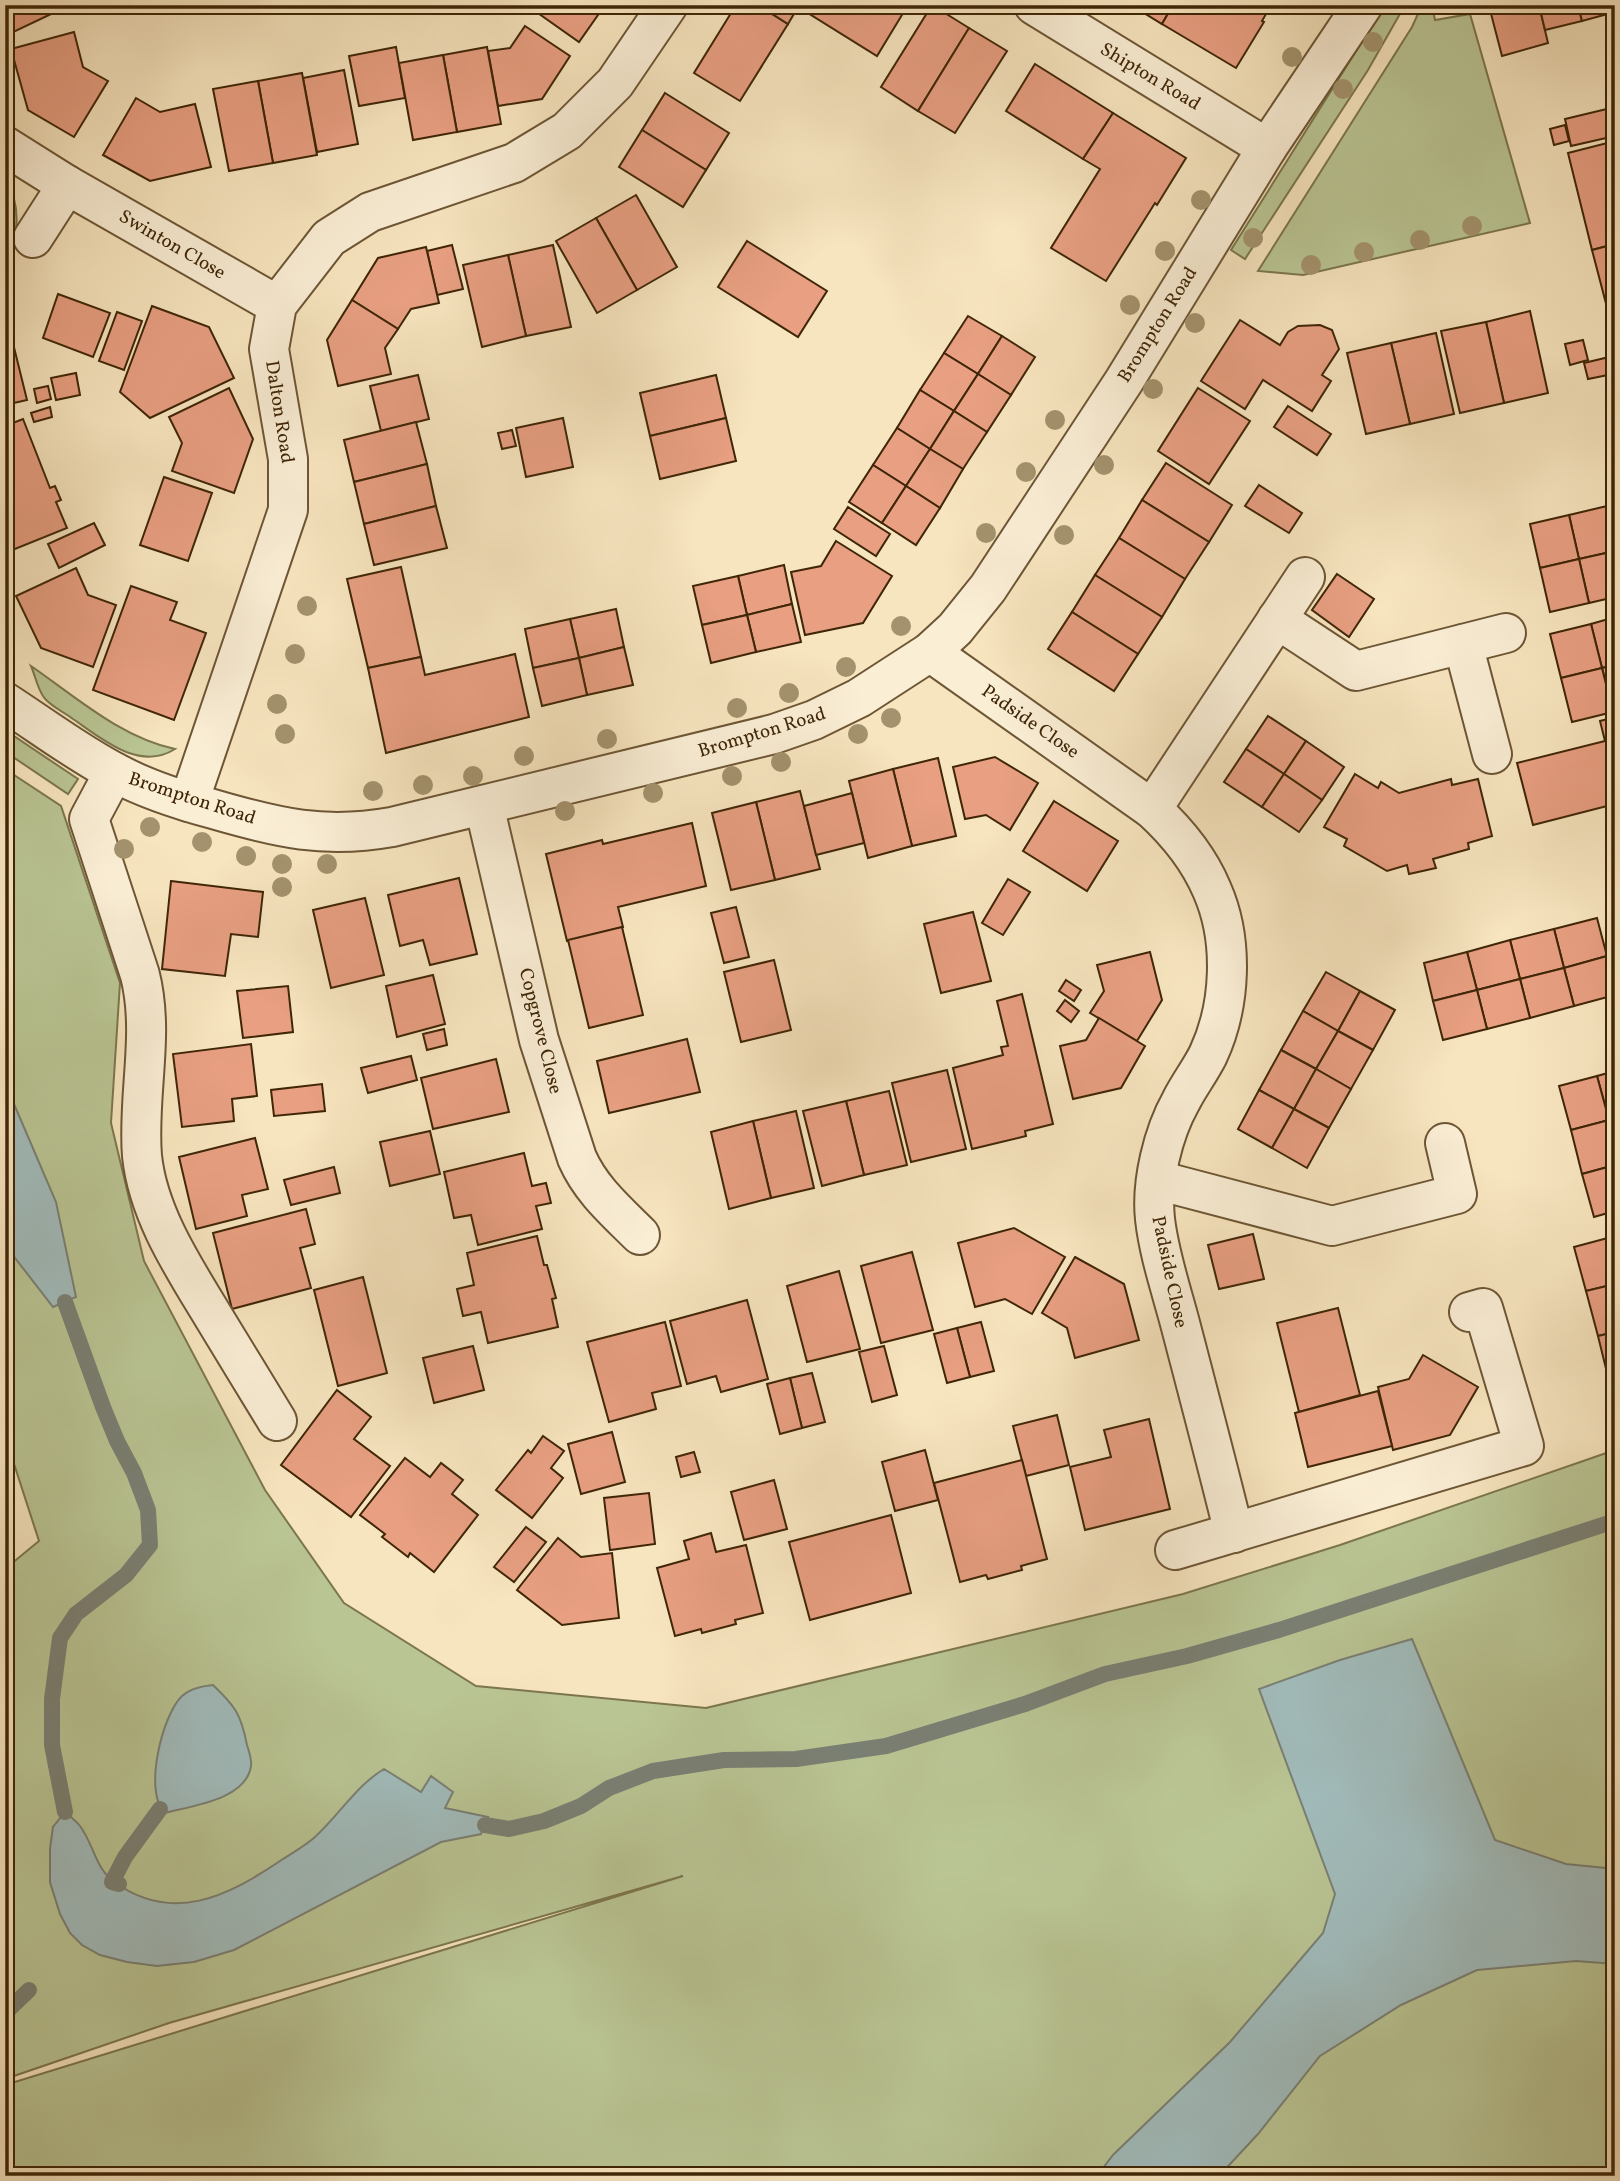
<svg xmlns="http://www.w3.org/2000/svg" width="1620" height="2181" viewBox="0 0 1620 2181" font-family="Vollkorn,serif">
<rect width="100%" height="100%" fill="#f7e5bf"/>
<filter id="stains"><feTurbulence type="fractalNoise" baseFrequency=".00286" numOctaves="4"/><feColorMatrix values="0 0 0 0 .2 0 0 0 0 .09 0 0 0 0 .02 0 0 0 .5 -.17"/></filter>
<radialGradient id="worn" r=".72"><stop offset=".6" stop-color="#630" stop-opacity="0"/><stop offset="1" stop-color="#630" stop-opacity=".3"/></radialGradient>
<g fill="#bac594" stroke="#7c764e" stroke-width="2">
<path d="M1385 5H1405L1368 70 1245 259 1231 250Z"/>
<path d="M1422 5H1432L1435 20 1470 14 1530 223 1303 275 1258 271 1412 27Z"/>
<path d="M5 178C20 201 21 238 5 260Z"/>
<path d="M31 666C76 697 120 737 175 749 139 772 101 738 73 719 64 712 48 705 43 696 37 687 35 675 31 666Z"/>
<path d="M5 730 78 779 68 794 7 753Z"/>
<path d="M5 769 61 806 120 983 111 1123 144 1261 265 1490 344 1603 476 1686 706 1708 1183 1594 1340 1545 1615 1450V2176H5V2085L683 1876 169 2023 5 2079V1569L39 1541 5 1436Z"/>
</g>
<g fill="#a1bcbc" stroke="#7a8074" stroke-width="2">
<path d="M5 1083 56 1202 76 1297 53 1307 5 1245Z"/>
<path d="M1412 1639 1495 1840 1566 1864 1615 1869V1964L1576 1961 1477 1970 1401 2005 1320 2056 1258 2134 1219 2176H1097L1113 2155 1230 2042 1323 1933 1335 1894 1259 1689 1340 1660Z"/>
<path d="M213 1685C235 1706 241 1714 247 1745 249 1751 252 1760 251 1766 246 1800 191 1806 165 1813 143 1793 162 1715 182 1696 191 1688 202 1686 213 1685Z"/>
<path d="M384 1769 421 1792 431 1776 453 1792 445 1808 488 1817 481 1834 441 1842 234 1950 194 1962 157 1966 127 1962 100 1955 82 1945 70 1933 60 1914 50 1882V1848L53 1827 65 1812C70 1816 76 1821 80 1826 93 1843 95 1867 113 1881 172 1925 228 1896 280 1861 292 1853 305 1846 315 1837 339 1815 357 1785 384 1769Z"/>
</g>
<g fill="none" stroke-linecap="round" stroke-linejoin="round">
<g stroke="#7a8074" stroke-width="16">
<path d="M65 1812 52 1745V1699L60 1638 76 1614 126 1575 150 1545 148 1510 134 1473 117 1441 103 1407 65 1302"/>
<path d="M485 1825 509 1829 544 1821 581 1806 609 1788 653 1771 724 1760 796 1759 886 1746 1025 1704 1105 1674 1187 1656 1279 1630 1615 1521"/>
<path d="M119 1884 112 1882 125 1857 160 1809"/>
<path d="M5 2013 29 1990"/>
</g>
</g>
<g fill="#e89f82" stroke="#3f2607" stroke-width="2">
<path d="M5 5H70L5 36Z"/>
<path d="M539 5H605L579 42 535 11Z"/>
<path d="M736 5H758L788 24 740 101 694 73Z"/>
<path d="M758 5H908L877 56 798 7 788 24Z"/>
<path d="M932 5 969 28 918 111 881 87Z"/>
<path d="M1131 5H1173L1162 24Z"/>
<path d="M1173 5H1271L1262 21 1264 22 1236 68 1162 24Z"/>
<path d="M1539 5 1548 43 1502 56 1489 6Z"/>
<path d="M1539 5H1578L1582 21 1545 30Z"/>
<path d="M1578 5H1615V12L1582 21Z"/>
<path d="M525 26 570 56 542 99 498 106 488 51 510 48Z"/>
<path d="M969 28 1007 51 955 133 918 111Z"/>
<path d="M74 32 83 67 108 81 74 137 28 110 11 49Z"/>
<path d="M396 47 405 98 359 106 349 56Z"/>
<path d="M487 47 501 124 457 132 443 55Z"/>
<path d="M443 55 457 132 413 140 399 63Z"/>
<path d="M1035 64 1113 113 1083 159 1006 111Z"/>
<path d="M344 70 358 144 317 152 303 78Z"/>
<path d="M302 73 317 155 273 163 258 81Z"/>
<path d="M258 81 273 163 229 171 213 89Z"/>
<path d="M665 93 729 133 706 170 642 130Z"/>
<path d="M136 98 160 112 195 104 211 167 150 181 103 155Z"/>
<path d="M1615 107V136L1571 146 1565 119Z"/>
<path d="M1113 113 1186 158 1157 205 1155 203 1106 281 1051 248 1100 169 1083 159Z"/>
<path d="M1565 125 1569 141 1554 145 1550 129Z"/>
<path d="M642 130 706 170 683 207 619 167Z"/>
<path d="M1615 141V244L1592 250 1568 153Z"/>
<path d="M636 195 677 267 637 290 596 218Z"/>
<path d="M596 218 637 290 597 313 556 241Z"/>
<path d="M747 241 827 291 798 337 718 287Z"/>
<path d="M1615 244V338L1592 250Z"/>
<path d="M452 245 463 289 437 295 427 251Z"/>
<path d="M553 245 571 327 526 336 508 255Z"/>
<path d="M426 247 439 303 411 309 398 329 352 300 378 258Z"/>
<path d="M508 255 526 336 482 347 463 265Z"/>
<path d="M58 294 110 313 93 357 43 338Z"/>
<path d="M352 300 398 329 385 348 391 374 338 386 327 340Z"/>
<path d="M152 306 209 327 234 378 150 418 120 392Z"/>
<path d="M5 311 10 312 13 326 9 327 27 400 5 405Z"/>
<path d="M1530 311 1548 393 1504 403 1486 322Z"/>
<path d="M117 312 142 321 124 370 99 361Z"/>
<path d="M968 316 1002 336 978 374 944 353Z"/>
<path d="M1240 320 1280 345 1288 332 1298 326 1320 325 1332 330 1339 349 1322 375 1331 381 1312 411 1263 380 1245 409 1201 381Z"/>
<path d="M1486 322 1504 403 1460 413 1441 331Z"/>
<path d="M1436 333 1454 414 1410 424 1391 343Z"/>
<path d="M1002 336 1035 357 1011 395 978 374Z"/>
<path d="M1583 340 1588 360 1570 365 1565 344Z"/>
<path d="M1391 343 1410 424 1366 434 1347 353Z"/>
<path d="M944 353 978 374 954 411 920 390Z"/>
<path d="M1609 357 1613 374 1588 379 1584 363Z"/>
<path d="M76 373 80 395 56 400 51 378Z"/>
<path d="M978 374 1011 395 987 432 954 411Z"/>
<path d="M418 375 429 419 381 431 370 386Z"/>
<path d="M716 375 726 418 650 436 640 393Z"/>
<path d="M48 386 51 399 37 403 34 389Z"/>
<path d="M229 388 253 439 234 493 172 471 182 443 169 417Z"/>
<path d="M1198 388 1250 421 1209 484 1158 451Z"/>
<path d="M920 390 954 411 930 449 897 428Z"/>
<path d="M1288 406 1331 434 1317 455 1274 427Z"/>
<path d="M50 407 52 417 34 422 31 413Z"/>
<path d="M954 411 987 432 963 469 930 449Z"/>
<path d="M563 418 573 467 526 477 516 428Z"/>
<path d="M726 418 736 461 660 479 650 436Z"/>
<path d="M23 419 50 488 55 486 61 500 56 502 67 528 5 553V426Z"/>
<path d="M416 422 427 464 354 482 344 440Z"/>
<path d="M897 428 930 449 906 486 873 465Z"/>
<path d="M512 430 516 446 502 449 498 433Z"/>
<path d="M930 449 963 469 940 508 906 486Z"/>
<path d="M1166 463 1232 505 1209 542 1142 500Z"/>
<path d="M427 464 436 506 364 524 354 482Z"/>
<path d="M873 465 906 486 882 523 849 502Z"/>
<path d="M164 477 212 493 188 561 140 545Z"/>
<path d="M1259 485 1302 513 1289 533 1245 506Z"/>
<path d="M906 486 940 508 916 545 882 523Z"/>
<path d="M1142 500 1209 542 1185 579 1119 538Z"/>
<path d="M436 506 447 548 374 565 364 524Z"/>
<path d="M1607 506 1615 540V551L1579 559 1569 515Z"/>
<path d="M848 507 890 534 876 556 834 529Z"/>
<path d="M1569 515 1579 559 1540 568 1530 524Z"/>
<path d="M94 523 105 545 59 568 48 544Z"/>
<path d="M1119 538 1185 579 1162 617 1095 575Z"/>
<path d="M836 541 892 576 863 623 805 635 791 572 821 566Z"/>
<path d="M1615 551V597L1589 603 1579 559Z"/>
<path d="M1579 559 1589 603 1550 612 1540 568Z"/>
<path d="M784 565 792 604 747 615 738 576Z"/>
<path d="M401 567 421 657 368 668 347 579Z"/>
<path d="M76 568 88 595 116 605 93 667 41 648 16 596Z"/>
<path d="M1337 574 1374 599 1349 637 1312 610Z"/>
<path d="M1095 575 1162 617 1138 654 1072 612Z"/>
<path d="M738 576 747 615 702 625 693 586Z"/>
<path d="M131 586 177 602 170 620 206 633 174 720 93 690Z"/>
<path d="M792 604 801 642 756 652 747 615Z"/>
<path d="M616 609 624 647 579 658 570 619Z"/>
<path d="M1072 612 1138 654 1114 691 1048 649Z"/>
<path d="M747 615 756 652 711 663 702 625Z"/>
<path d="M1615 617V665L1602 668 1591 624Z"/>
<path d="M570 619 579 658 533 668 525 629Z"/>
<path d="M1591 624 1602 668 1561 678 1550 634Z"/>
<path d="M624 647 633 685 587 695 579 658Z"/>
<path d="M515 654 529 717 386 753 368 668 421 657 425 675Z"/>
<path d="M579 658 587 695 542 706 533 668Z"/>
<path d="M1615 665V712H1613L1602 668Z"/>
<path d="M1602 668 1613 712 1572 722 1561 678Z"/>
<path d="M1268 716 1306 741 1284 774 1246 749Z"/>
<path d="M1615 717V804L1533 825 1517 763 1605 741 1600 721Z"/>
<path d="M1306 741 1344 767 1322 800 1284 774Z"/>
<path d="M1246 749 1284 774 1262 807 1224 782Z"/>
<path d="M995 757 1038 783 1010 830 986 815 965 819 953 767Z"/>
<path d="M938 758 956 836 912 846 893 769Z"/>
<path d="M893 769 912 846 868 858 849 781Z"/>
<path d="M1284 774 1322 800 1299 832 1262 807Z"/>
<path d="M1355 774 1378 788 1381 782 1399 793 1451 779 1452 785 1478 779 1492 836 1468 843 1469 849 1433 859 1436 868 1409 874 1407 865 1387 871 1344 846 1347 839 1324 827Z"/>
<path d="M800 791 820 869 775 880 756 802Z"/>
<path d="M852 793 864 843 816 855 804 806Z"/>
<path d="M1054 801 1118 841 1087 891 1023 851Z"/>
<path d="M756 802 775 880 731 890 712 813Z"/>
<path d="M692 823 706 886 618 907 623 927 567 941 546 854 602 840 603 844Z"/>
<path d="M459 878 477 954 430 965 423 940 400 946 388 895Z"/>
<path d="M1008 879 1030 892 1003 935 982 923Z"/>
<path d="M171 881 263 892 258 937 231 934 225 976 162 969Z"/>
<path d="M365 898 384 975 331 988 313 910Z"/>
<path d="M736 907 749 957 724 963 711 913Z"/>
<path d="M973 912 991 981 941 993 924 924Z"/>
<path d="M1597 918 1607 956 1564 968 1554 929Z"/>
<path d="M622 927 643 1015 589 1028 568 940Z"/>
<path d="M1554 929 1564 968 1520 979 1510 940Z"/>
<path d="M1510 940 1520 979 1477 990 1467 952Z"/>
<path d="M1150 952 1162 1000 1137 1041 1090 1013 1104 991 1097 965Z"/>
<path d="M1467 952 1477 990 1433 1001 1424 963Z"/>
<path d="M1607 956 1615 986V995L1574 1006 1564 968Z"/>
<path d="M774 960 791 1030 741 1042 724 972Z"/>
<path d="M1564 968 1574 1006 1530 1018 1520 979Z"/>
<path d="M1326 972 1360 991 1338 1031 1303 1011Z"/>
<path d="M433 975 445 1024 397 1037 386 986Z"/>
<path d="M1520 979 1530 1018 1487 1029 1477 990Z"/>
<path d="M1066 980 1081 990 1074 1001 1059 991Z"/>
<path d="M288 986 293 1032 243 1038 237 991Z"/>
<path d="M1477 990 1487 1029 1443 1040 1433 1001Z"/>
<path d="M1360 991 1395 1010 1373 1050 1338 1031Z"/>
<path d="M1022 994 1053 1124 1025 1131 1026 1136 972 1149 953 1068 1003 1055 1001 1047 1008 1046 997 1001Z"/>
<path d="M1065 1000 1079 1011 1071 1022 1057 1011Z"/>
<path d="M1303 1011 1338 1031 1316 1069 1281 1050Z"/>
<path d="M1099 1018 1145 1046 1121 1088 1073 1099 1060 1046 1086 1040Z"/>
<path d="M444 1029 447 1045 427 1050 423 1034Z"/>
<path d="M1338 1031 1373 1050 1351 1089 1316 1069Z"/>
<path d="M687 1039 700 1092 609 1113 597 1061Z"/>
<path d="M251 1044 257 1096 232 1099 234 1121 182 1127 173 1054Z"/>
<path d="M1281 1050 1316 1069 1294 1109 1259 1090Z"/>
<path d="M411 1056 417 1080 368 1093 361 1068Z"/>
<path d="M496 1059 509 1112 433 1129 421 1078Z"/>
<path d="M1316 1069 1351 1089 1329 1128 1294 1109Z"/>
<path d="M947 1070 966 1149 911 1162 892 1083Z"/>
<path d="M1615 1071V1118L1609 1120 1597 1076Z"/>
<path d="M1597 1076 1609 1120 1571 1130 1559 1086Z"/>
<path d="M322 1084 325 1111 274 1116 271 1090Z"/>
<path d="M1259 1090 1294 1109 1272 1148 1238 1129Z"/>
<path d="M889 1091 907 1165 864 1175 846 1101Z"/>
<path d="M846 1101 864 1175 822 1186 803 1111Z"/>
<path d="M1294 1109 1329 1128 1307 1168 1272 1148Z"/>
<path d="M796 1111 814 1188 771 1198 753 1121Z"/>
<path d="M1609 1120 1615 1143V1165L1582 1174 1571 1130Z"/>
<path d="M753 1121 771 1198 729 1209 711 1132Z"/>
<path d="M430 1131 440 1174 390 1186 380 1142Z"/>
<path d="M255 1138 268 1189 242 1195 247 1216 196 1229 179 1157Z"/>
<path d="M524 1153 532 1186 546 1183 551 1203 536 1206 542 1229 478 1245 471 1215 454 1218 444 1172Z"/>
<path d="M1615 1165V1211L1594 1217 1582 1174Z"/>
<path d="M334 1167 340 1193 291 1205 284 1180Z"/>
<path d="M306 1209 315 1244 300 1248 311 1288 232 1309 213 1233Z"/>
<path d="M1014 1228 1065 1257 1032 1314 1005 1299 975 1307 958 1243Z"/>
<path d="M1253 1234 1264 1279 1219 1289 1208 1245Z"/>
<path d="M537 1236 544 1265H547L556 1298 552 1299 558 1327 488 1343 481 1312 463 1316 457 1289 474 1285 467 1253Z"/>
<path d="M1615 1236V1284L1586 1291 1574 1247Z"/>
<path d="M912 1252 933 1330 881 1343 861 1266Z"/>
<path d="M1075 1257 1124 1284 1139 1340 1075 1358 1067 1328 1042 1313Z"/>
<path d="M839 1271 860 1349 807 1362 787 1286Z"/>
<path d="M363 1277 387 1373 338 1386 314 1290Z"/>
<path d="M1615 1284V1332L1598 1336 1586 1291Z"/>
<path d="M747 1300 768 1379 721 1392 716 1376 687 1384 670 1321Z"/>
<path d="M1338 1308 1360 1395 1299 1412 1277 1323Z"/>
<path d="M665 1322 681 1386 652 1393 656 1409 609 1422 587 1342Z"/>
<path d="M981 1322 994 1371 970 1377 957 1328Z"/>
<path d="M957 1328 970 1377 947 1383 934 1334Z"/>
<path d="M1615 1332V1379L1609 1381 1598 1336Z"/>
<path d="M473 1346 484 1390 434 1403 423 1358Z"/>
<path d="M884 1346 897 1395 872 1402 859 1352Z"/>
<path d="M1423 1355 1478 1387 1450 1435 1393 1450 1378 1387 1409 1379Z"/>
<path d="M812 1373 825 1422 802 1428 790 1378Z"/>
<path d="M790 1378 802 1428 780 1434 767 1384Z"/>
<path d="M337 1390 371 1417 354 1439 390 1466 351 1517 281 1465Z"/>
<path d="M1378 1391 1392 1446 1308 1467 1295 1413Z"/>
<path d="M1057 1415 1069 1465 1026 1476 1013 1426Z"/>
<path d="M1149 1419 1170 1509 1085 1530 1070 1467 1111 1457 1104 1430Z"/>
<path d="M612 1432 625 1482 581 1494 568 1444Z"/>
<path d="M543 1436 564 1451 551 1468 563 1478 532 1518 496 1490 528 1450 531 1453Z"/>
<path d="M925 1450 938 1500 895 1511 882 1462Z"/>
<path d="M694 1452 700 1472 681 1477 676 1457Z"/>
<path d="M405 1458 430 1477 441 1463 463 1480 452 1494 478 1515 434 1572 410 1553 408 1557 382 1537 385 1534 360 1515Z"/>
<path d="M1022 1460 1047 1559 1021 1566 1022 1570 988 1579 986 1575 960 1582 934 1483Z"/>
<path d="M774 1480 787 1529 744 1540 731 1492Z"/>
<path d="M649 1493 655 1544 610 1550 604 1498Z"/>
<path d="M891 1515 911 1593 810 1620 789 1542Z"/>
<path d="M526 1527 546 1542 514 1582 494 1567Z"/>
<path d="M711 1533 716 1552 746 1545 763 1613 735 1620 736 1624 702 1633 701 1629 675 1636 657 1568 689 1559 684 1541Z"/>
<path d="M558 1538 581 1557 612 1553 619 1618 562 1625 517 1590Z"/>
</g>
<g fill="none" stroke-linecap="round" stroke-linejoin="round">
<g stroke="#6d5635" stroke-width="42">
<g id="minor">
<path d="M1034 5 1267 148"/>
<path d="M5 146 67 185 277 305"/>
<path d="M33 238 67 185"/>
<path d="M1277 619 1356 671 1506 633"/>
<path d="M1463 644 1492 754"/>
<path d="M930 652 1152 809C1176 831 1199 859 1212 890 1234 940 1231 1006 1208 1055 1200 1071 1189 1085 1181 1101 1163 1133 1151 1182 1155 1219 1159 1255 1172 1292 1181 1327 1199 1396 1217 1464 1234 1533"/>
<path d="M5 702C42 726 79 754 118 774 148 790 180 800 213 809 278 828 324 839 392 827L774 734 814 720 859 698 930 652 955 629 988 588 1124 381 1267 148 1363 5"/>
<path d="M114 772 89 819 140 975C155 1035 137 1095 142 1156 148 1214 184 1268 213 1316 234 1351 256 1386 277 1421"/>
<path d="M189 802 288 510V459L269 349 277 305 329 238 370 212 514 163 567 131 615 83 668 5"/>
<path d="M484 805 539 1040 577 1158C591 1190 616 1211 640 1235"/>
<path d="M1152 809 1305 577"/>
<path d="M1157 1180 1332 1226 1457 1194 1445 1143"/>
<path d="M1175 1550 1524 1446 1483 1308 1469 1312"/>
</g>
</g>
<use href="#minor" stroke="#faeed5" stroke-width="38"/>
</g>
<g fill="#a3926d">
<circle cx="1373" cy="42" r="10"/>
<circle cx="1292" cy="57" r="10"/>
<circle cx="1343" cy="89" r="10"/>
<circle cx="1201" cy="200" r="10"/>
<circle cx="1472" cy="226" r="10"/>
<circle cx="1253" cy="238" r="10"/>
<circle cx="1420" cy="240" r="10"/>
<circle cx="1165" cy="251" r="10"/>
<circle cx="1364" cy="252" r="10"/>
<circle cx="1311" cy="265" r="10"/>
<circle cx="1130" cy="305" r="10"/>
<circle cx="1195" cy="323" r="10"/>
<circle cx="1153" cy="389" r="10"/>
<circle cx="1055" cy="420" r="10"/>
<circle cx="1104" cy="465" r="10"/>
<circle cx="1026" cy="472" r="10"/>
<circle cx="986" cy="533" r="10"/>
<circle cx="1064" cy="535" r="10"/>
<circle cx="307" cy="606" r="10"/>
<circle cx="901" cy="626" r="10"/>
<circle cx="295" cy="654" r="10"/>
<circle cx="846" cy="667" r="10"/>
<circle cx="789" cy="693" r="10"/>
<circle cx="277" cy="704" r="10"/>
<circle cx="737" cy="708" r="10"/>
<circle cx="891" cy="718" r="10"/>
<circle cx="285" cy="734" r="10"/>
<circle cx="858" cy="734" r="10"/>
<circle cx="607" cy="739" r="10"/>
<circle cx="524" cy="756" r="10"/>
<circle cx="781" cy="762" r="10"/>
<circle cx="473" cy="776" r="10"/>
<circle cx="732" cy="776" r="10"/>
<circle cx="423" cy="785" r="10"/>
<circle cx="373" cy="791" r="10"/>
<circle cx="653" cy="793" r="10"/>
<circle cx="565" cy="811" r="10"/>
<circle cx="150" cy="827" r="10"/>
<circle cx="202" cy="842" r="10"/>
<circle cx="124" cy="849" r="10"/>
<circle cx="246" cy="856" r="10"/>
<circle cx="282" cy="864" r="10"/>
<circle cx="327" cy="864" r="10"/>
<circle cx="282" cy="887" r="10"/>
</g>
<g text-anchor="middle" dominant-baseline="central" stroke-width="5" stroke-linejoin="round" paint-order="stroke">
<g font-size="19" fill="#3f2607" stroke="#faeed5">
<text transform="translate(1150 77) rotate(31)">Shipton Road</text>
<text transform="translate(172 245) rotate(30)">Swinton Close</text>
<text transform="translate(1158 325) rotate(-58)">Brompton Road</text>
<text transform="translate(279 412) rotate(81)">Dalton Road</text>
<text transform="translate(1030 722) rotate(35)">Padside Close</text>
<text transform="translate(762 733) rotate(-17)">Brompton Road</text>
<text transform="translate(192 799) rotate(18)">Brompton Road</text>
<text transform="translate(540 1031) rotate(76)">Copgrove Close</text>
<text transform="translate(1169 1272) rotate(78)">Padside Close</text>
</g>
</g>
<rect width="1620" height="2181" fill="none" stroke="#f7e5bf" stroke-width="28"/>
<rect x="7" y="7" width="1606" height="2167" fill="none" stroke="#3f2607" stroke-width="3.5"/>
<rect x="14" y="14" width="1592" height="2153" fill="none" stroke="#3f2607" stroke-width="2"/>
<rect width="100%" height="100%" filter="url(#stains)"/>
<rect width="100%" height="100%" fill="url(#worn)"/>
</svg>
